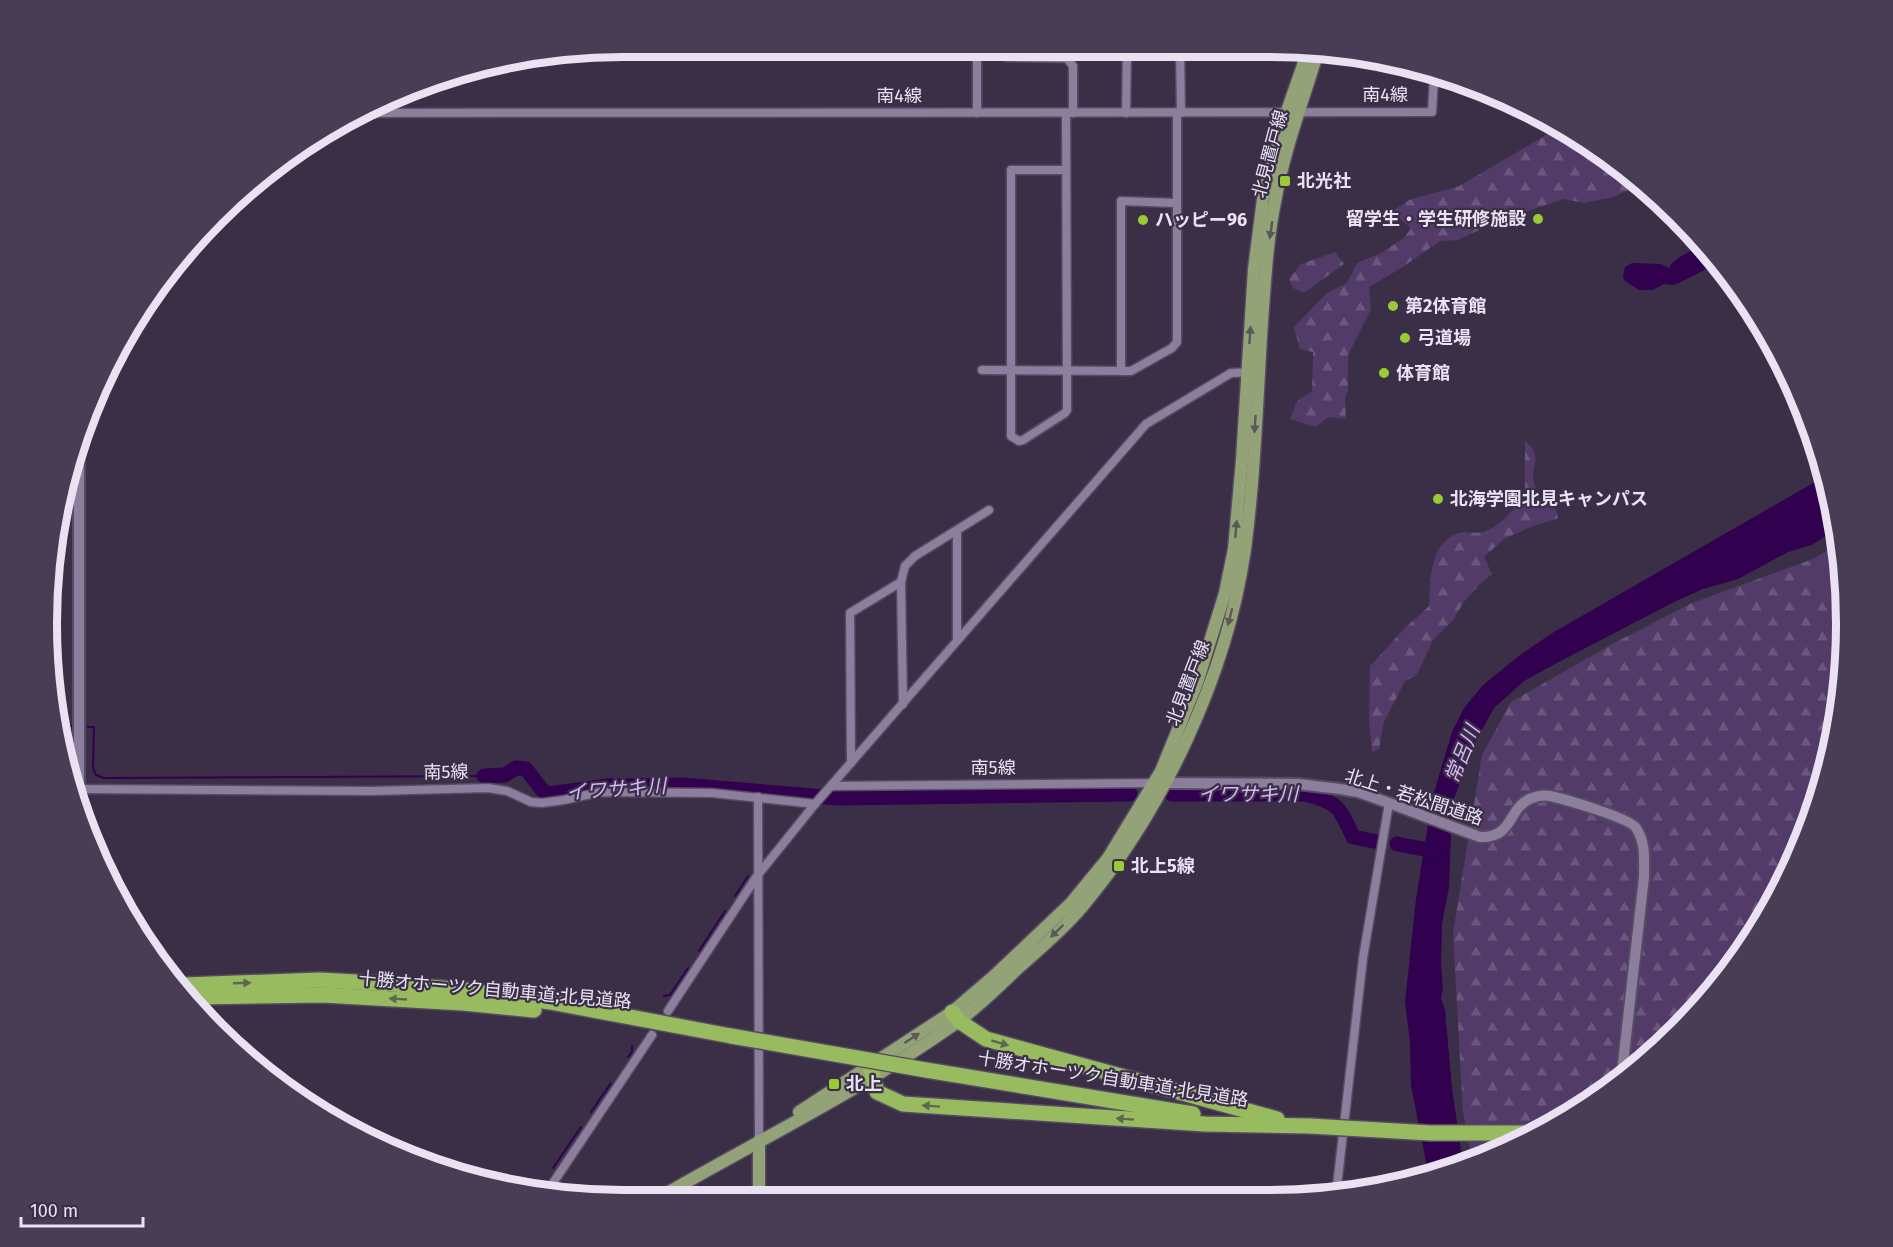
<svg xmlns="http://www.w3.org/2000/svg" width="1893" height="1247" viewBox="0 0 1893 1247" font-family="'Fira Sans','Noto Sans JP',sans-serif">
<defs>
<pattern id="forest-firs" width="22" height="20" patternUnits="userSpaceOnUse" patternTransform="scale(1.5)"><rect width="22" height="20" fill="#523b68"/><path d="M5 1l3.5 6h-7zM16 11l3.5 6h-7z" fill="#6b577e"/></pattern>
</defs>
<rect width="100%" height="100%" fill="#3b2f48"/>
<g fill="url(#forest-firs)">
<path d="M1555 126 1642 184 1613 197 1584 203 1564 199 1500 220 1458 240 1440 241 1404 266 1369 287 1371 309 1348 355V391L1345 397 1346 419 1329 417 1315 427 1290 419 1297 401 1312 391 1313 352 1300 349 1294 327 1327 293 1347 283 1357 263 1383 252 1405 237 1411 228 1391 212 1409 200 1459 186 1543 137Z"/>
<path d="M1335 252 1344 264 1304 293 1293 288 1289 279 1301 264Z"/>
<path d="M1525 441C1541 453 1534 460 1533 476 1533 485 1538 493 1541 500L1555 506 1558 518 1528 528 1504 539 1484 557 1492 574 1479 585 1463 603 1453 620 1433 640 1417 675 1405 681 1384 722 1379 749 1372 752 1369 721 1370 666 1404 629 1429 606C1431 579 1428 544 1459 533 1466 531 1475 534 1483 532 1501 526 1513 510 1525 496Z"/>
<path d="M1838 544 1845 586 1842 699 1816 809 1769 912 1703 1004 1620 1081 1524 1141 1472 1161 1463 1112 1453 933 1482 755 1511 702 1616 642 1692 603 1813 559Z"/>
</g>
<path fill="#523b68" d="M1838 544 1845 586 1844 624 1825 607 1813 559Z"/>
<g fill="#31014f">
<path d="M1700 243 1718 263 1683 281 1674 285 1664 284 1653 290H1639L1625 281 1623 276 1625 267 1632 263 1660 264 1669 268C1674 257 1690 254 1700 243Z"/>
<path d="M1827 475 1836 529 1812 545 1788 552 1738 579 1703 589 1674 602 1553 665 1524 681 1494 708 1476 741 1452 804 1449 887 1442 924 1441 962 1443 989 1441 998 1445 1010 1452 1088 1463 1164 1429 1177 1411 1086 1410 1042 1405 1002 1416 899 1432 799 1452 732 1464 708 1483 685 1520 655 1554 632Z"/>
</g>
<g fill="none" stroke-linecap="round" stroke-linejoin="round">
<g stroke="#31014f" stroke-width="2">
<path d="M62 726H72"/>
<path d="M88 727H94L93 768 96 775 104 778 484 776"/>
<path d="M810 799 812 796"/>
<path d="M735 896 748 876"/>
<path d="M699 951 725 911"/>
<path d="M664 996 670 995 688 968"/>
<path d="M628 1057 632 1052V1046"/>
<path d="M591 1112 611 1083"/>
<path d="M553 1168 581 1127"/>
<path d="M537 1192 543 1183"/>
</g>
<g stroke="#31014f" stroke-width="15">
<path d="M484 776 505 775 516 768 526 769 543 791 548 794 608 786 682 785 838 798 1130 794"/>
<path d="M1172 794H1305C1337 802 1340 807 1353 837L1374 841"/>
<path d="M1397 844 1439 852"/>
</g>
<g stroke="#564c61" stroke-width="11">
<g id="minor">
<path d="M1006 49V57L1067 58 1073 66V113"/>
<path d="M1180 50 1181 113"/>
<path d="M365 113 1432 112 1434 78"/>
<path d="M977 113V49"/>
<path d="M1066 113 1067 371V410L1065 413 1023 440 1019 441 1011 436V170H1066"/>
<path d="M1126 113 1127 50"/>
<path d="M982 370 1131 371 1172 348 1177 342V113"/>
<path d="M1121 371V201L1176 203"/>
<path d="M957 531V640"/>
<path d="M901 582 905 566 915 556 989 510"/>
<path d="M851 763 850 613 901 582 903 704"/>
<path d="M833 786 1153 783"/>
<path d="M79 789 372 791 488 788 507 791 531 802 542 803 564 800 600 792 712 793 815 804"/>
<path d="M758 797 759 1141"/>
<path d="M668 1011 757 876 815 804 1126 447 1146 424 1231 373 1252 372"/>
<path d="M545 1195 652 1035"/>
<path d="M1336 1195 1363 958 1389 803"/>
</g>
</g>
<g stroke="#564c61" stroke-width="14">
<g id="tertiary">
<path d="M79 453V804"/>
<path d="M1159 783 1298 784 1340 789 1358 792 1389 803 1480 837C1515 838 1507 807 1532 798 1537 796 1545 795 1550 796 1564 799 1630 818 1636 828 1646 843 1644 859 1644 877L1621 1081"/>
</g>
</g>
<g stroke="#564c61" stroke-width="15">
<g id="primary">
<path d="M799 1112 952 1012 994 976 1071 903 1108 858 1161 771 1197 683 1225 593 1234 549 1242 460 1254 269 1263 199 1272 162 1287 111 1308 51"/>
<path d="M759 1141V1197"/>
<path d="M662 1196C761 1139 863 1089 956 1023 977 1008 996 989 1015 971 1037 951 1062 931 1082 907 1163 810 1227 675 1245 549 1255 474 1257 397 1262 322 1265 282 1267 241 1275 202 1284 150 1303 101 1318 51"/>
</g>
</g>
<g stroke="#564c61" stroke-width="18">
<g id="motorway">
<path d="M184 985 319 980 393 984 464 990 550 1002 731 1036"/>
<path d="M194 997 323 995 463 1003 534 1010"/>
<path d="M952 1012 959 1021 986 1039 1277 1119"/>
<path d="M870 1066 877 1092 903 1104 1205 1124 1310 1126"/>
<path d="M926 1070 1193 1114"/>
</g>
</g>
<use href="#minor" stroke="#8c7e9c" stroke-width="8"/>
<use href="#tertiary" stroke="#8c7e9c" stroke-width="10"/>
<use href="#primary" stroke="#93a377" stroke-width="12"/>
<use href="#motorway" stroke="#97bb5e" stroke-width="15"/>
<g stroke="#564c61" stroke-width="18" stroke-linecap="butt">
<g id="motorway-bridge">
<path d="M731 1036 926 1070"/>
<path d="M1310 1126 1431 1133H1537"/>
</g>
</g>
<use href="#motorway-bridge" stroke="#97bb5e" stroke-width="15"/>
</g>
<defs><path id="oneway-solid" d="M-6-.8H1V-3.2L6.5 0L1 3.2V.8H-6Z" transform="scale(1.5)"/></defs>
<g fill="#5a5858">
<use href="#oneway-solid" transform="translate(1271 230) rotate(98)"/>
<use href="#oneway-solid" transform="translate(1250 335) rotate(-86)"/>
<use href="#oneway-solid" transform="translate(1255 424) rotate(94)"/>
<use href="#oneway-solid" transform="translate(1236 529) rotate(-85)"/>
<use href="#oneway-solid" transform="translate(1230 617) rotate(104)"/>
<use href="#oneway-solid" transform="translate(1057 931) rotate(136)"/>
<use href="#oneway-solid" transform="translate(912 1038) rotate(-33)"/>
</g>
<g fill="#606751">
<use href="#oneway-solid" transform="translate(242 983) rotate(-2)"/>
<use href="#oneway-solid" transform="translate(398 999) rotate(-177)"/>
<use href="#oneway-solid" transform="translate(1000 1043) rotate(16)"/>
<use href="#oneway-solid" transform="translate(931 1106) rotate(-176)"/>
<use href="#oneway-solid" transform="translate(1125 1119) rotate(-176)"/>
</g>
<g fill="#99cb35" stroke="#3b2f48" stroke-width="2">
<rect x="1279" y="175" width="12" height="12" rx="3"/>
<circle cx="1538" cy="219" r="6"/>
<circle cx="1143" cy="220" r="6"/>
<circle cx="1393" cy="306" r="6"/>
<circle cx="1405" cy="338" r="6"/>
<circle cx="1384" cy="373" r="6"/>
<circle cx="1438" cy="499" r="6"/>
<rect x="1113" y="860" width="12" height="12" rx="3"/>
<rect x="828" y="1078" width="12" height="12" rx="3"/>
</g>
<g text-anchor="middle" dominant-baseline="central" stroke-width="4.5" stroke-linejoin="round" paint-order="stroke">
<g font-size="18" fill="#eae2f3" stroke="#3b2f48">
<text x="1385" y="95">南4線</text>
<text x="899" y="96">南4線</text>
<text transform="translate(1270 154) rotate(-75)">北見置戸線</text>
<text transform="translate(1188 683) rotate(-69)">北見置戸線</text>
<text x="993" y="768">南5線</text>
<text transform="translate(446 772) rotate(-1)">南5線</text>
<text transform="translate(1414 797) rotate(18)">北上・若松間道路</text>
<text transform="translate(495 990) rotate(5)">十勝オホーツク自動車道;北見道路</text>
<text transform="translate(1113 1079) rotate(9)">十勝オホーツク自動車道;北見道路</text>
</g>
<g font-size="18" font-weight="bold" fill="#eae2f3" stroke="#3b2f48" text-anchor="start">
<text x="1297" y="181">北光社</text>
<text x="1526" y="219" text-anchor="end">留学生・学生研修施設</text>
<text x="1155" y="220">ハッピー96</text>
<text x="1405" y="306">第2体育館</text>
<text x="1417" y="338">弓道場</text>
<text x="1396" y="373">体育館</text>
<text x="1450" y="499">北海学園北見キャンパス</text>
<text x="1131" y="866">北上5線</text>
<text x="846" y="1084">北上</text>
</g>
<g font-size="20" font-style="italic" fill="#d4b5f6" stroke="#3b2f48">
<text transform="translate(1462 754) rotate(-68)">常呂川</text>
<text transform="translate(616 789) rotate(-4)">イワサキ川</text>
<text x="1248" y="794">イワサキ川</text>
</g>
</g>
<path d="M0 0H1893V1247H0ZM623 57H1270A566 566 0 0 1 1836 623V624A566 566 0 0 1 1270 1190H623A566 566 0 0 1 57 624V623A566 566 0 0 1 623 57Z" fill="#493d56" fill-rule="evenodd"/>
<path fill="none" stroke="#eae2f3" stroke-width="8" d="M623 57H1270A566 566 0 0 1 1836 623V624A566 566 0 0 1 1270 1190H623A566 566 0 0 1 57 624V623A566 566 0 0 1 623 57Z"/>
<path d="M21 1217v9h122v-9" fill="none" stroke="#eae2f3" stroke-width="3"/>
<text x="30" y="1217" font-size="18" fill="#eae2f3" stroke="#3b2f48" stroke-width="4.5" paint-order="stroke">100 m</text>
</svg>
